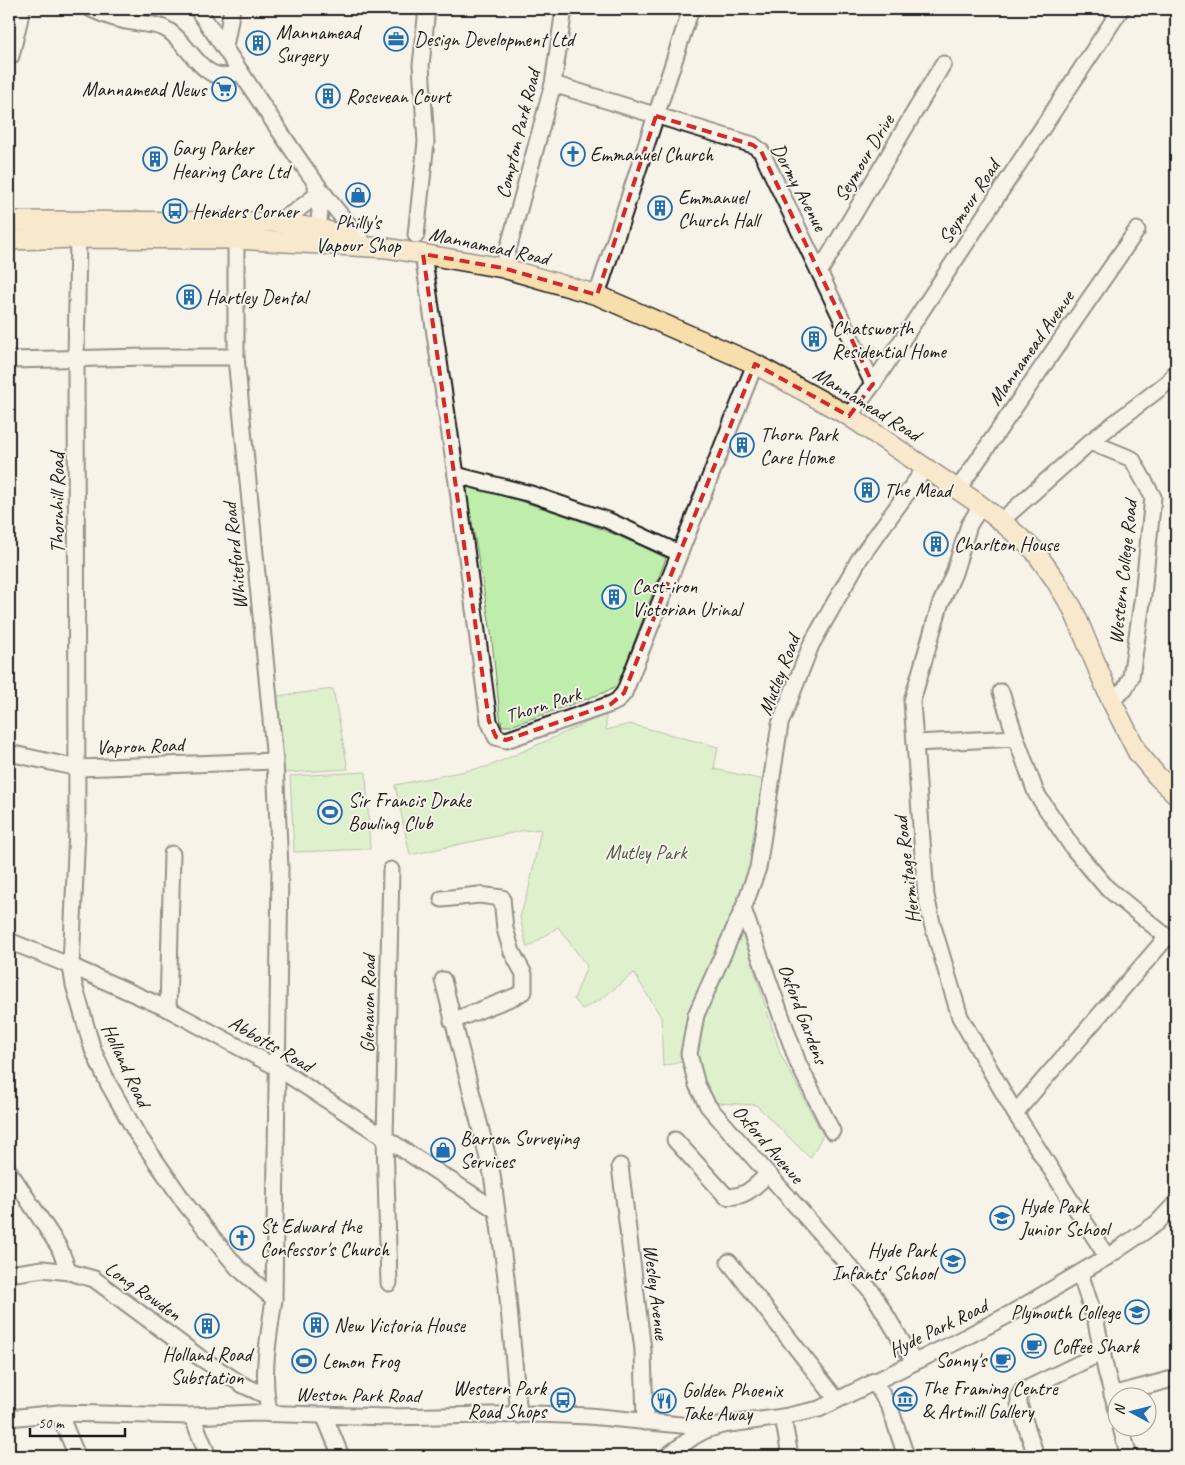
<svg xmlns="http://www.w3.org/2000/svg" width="1185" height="1465" viewBox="0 0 1185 1465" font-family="Caveat,sans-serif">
<rect width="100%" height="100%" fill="#f7f3e8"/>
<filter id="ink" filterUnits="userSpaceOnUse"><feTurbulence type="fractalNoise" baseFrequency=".02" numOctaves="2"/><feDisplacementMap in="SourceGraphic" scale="10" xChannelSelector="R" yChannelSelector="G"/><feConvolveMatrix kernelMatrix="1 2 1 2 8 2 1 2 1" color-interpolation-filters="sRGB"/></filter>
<g filter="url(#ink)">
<g fill="#beedac" stroke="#6d8464">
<path d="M466 487 475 488C541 506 605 527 666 558L618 685 603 693 511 726H502L500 716 491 632Z"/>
<path d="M333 689 348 769 284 773 277 696Z"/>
<path d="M606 714V730L630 724 718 747 714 769 764 780 754 868 737 914 780 1053 823 1135 810 1158 756 1105 718 1103 682 1062 663 1066 661 1017 634 973 600 1000 582 1009 574 999 587 966 558 927 527 948 520 917 529 888 541 829 521 831 410 855 395 785 490 766Z"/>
<path d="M366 772 370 849 294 852 290 776Z"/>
</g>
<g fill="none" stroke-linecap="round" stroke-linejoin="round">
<g stroke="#1c1c1c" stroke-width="19">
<g id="minor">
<path d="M91 9C104 15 117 20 132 22 145 25 158 23 169 31 193 48 205 90 240 71"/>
<path d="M197 9C253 85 298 169 361 239"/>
<path d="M225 47 232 9"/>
<path d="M11 56 22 9"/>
<path d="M553 84 753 145 761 151 873 384"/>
<path d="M316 188 320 211 317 240"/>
<path d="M276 222 295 212 318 194"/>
<path d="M416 235 426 142 421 65 427 9"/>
<path d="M78 238 76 358 77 829 71 966 74 985 93 1050 108 1083 137 1134 187 1206 237 1267 274 1299"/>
<path d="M236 239V357L275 761 280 868 274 1299C269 1336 260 1377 270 1414"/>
<path d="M423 254 456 475 489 721 496 737 506 740 611 704 617 701 624 693 755 364"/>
<path d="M503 268 553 84 564 9"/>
<path d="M820 271 943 64"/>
<path d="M597 295 691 9"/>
<path d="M9 360 148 357H236"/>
<path d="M849 416 873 384 1121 9"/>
<path d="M1090 442 1132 459 1153 497 1143 595 1131 677 1125 689 1111 700"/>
<path d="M456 475 531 494 607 520 679 553"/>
<path d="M958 489 1137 230"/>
<path d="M981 506 969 525 954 573 940 605 912 701 926 896 932 923 960 1017 1015 1113 1107 1257"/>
<path d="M1001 521 1090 442 1168 382 1176 372"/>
<path d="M1001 692 1016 738 1036 793 1073 848 1107 888 1167 937 1176 939"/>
<path d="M915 743 1016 738"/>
<path d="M9 753 78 768 275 761"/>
<path d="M442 899 479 895 502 898 505 929 512 952 524 974V991L516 996 452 1021"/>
<path d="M743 909 798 1063 832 1131"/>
<path d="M9 941 71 966 168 1009 276 1067 496 1210"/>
<path d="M443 980 492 1174 506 1277 519 1415"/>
<path d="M168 1009 172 854"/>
<path d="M1015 1113 1167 937"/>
<path d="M675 1140 726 1196C745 1199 755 1186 768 1174"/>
<path d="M620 1166 643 1350 645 1422"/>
<path d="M9 1171 59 1247 69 1272 94 1279 199 1357 243 1385 265 1395"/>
<path d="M729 1262 837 1400"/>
<path d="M1080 1273 1096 1322 1106 1371 1118 1414"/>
<path d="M9 1274 43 1269 69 1272"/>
<path d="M389 1283 385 1138 391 870"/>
<path d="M914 1362 872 1292 708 1106 697 1085 689 1054 696 1015 743 909 758 868 780 724 811 645 860 558 926 467"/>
<path d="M874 1381 890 1408 906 1456"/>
<path d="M1112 1395 1176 1378"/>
<path d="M59 1413 77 1456"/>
<path d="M324 1415 341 1456"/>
<path d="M192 1416 208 1456"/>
<path d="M783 1417 790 1456"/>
<path d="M9 1418 59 1413 192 1416 254 1413 386 1417 537 1414 589 1416 691 1426 706 1430"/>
<path d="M1121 1428 1129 1456"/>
<path d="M667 1456 693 1437 706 1430 722 1425 783 1417 819 1409 960 1340 1010 1314 1107 1257 1157 1223 1176 1203"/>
<path d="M1036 1456 1019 1404V1396L1022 1391 1103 1352"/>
</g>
</g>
<g stroke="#1c1c1c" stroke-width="22">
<g id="major">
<path d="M9 221 276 222 319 229 351 237"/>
<path d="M9 240 78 238 236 239 387 248 503 268 597 295 755 364 849 416 976 502 1001 521 1034 550 1054 578 1073 609 1111 700 1138 753 1157 776 1176 794"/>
</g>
</g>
<use href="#minor" stroke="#f7f3e8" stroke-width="15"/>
<use href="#major" stroke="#f8deab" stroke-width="19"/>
</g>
</g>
<path d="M0 0H1185V1465H0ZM656 116 753 145 761 151 873 384 849 416 755 364 624 693 611 704 506 740 496 737 489 721 423 254 503 268 597 295Z" fill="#f7f3e8" fill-opacity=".55" fill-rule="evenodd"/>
<path fill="none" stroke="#d62828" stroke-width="4" stroke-dasharray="10 6" stroke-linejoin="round" d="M656 116 753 145 761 151 873 384 849 416 755 364 624 693 611 704 506 740 496 737 489 721 423 254 503 268 597 295Z"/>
<defs>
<g id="office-ring" transform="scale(1.25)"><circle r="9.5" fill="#f7f3e8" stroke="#1f6fb2" stroke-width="1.5"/><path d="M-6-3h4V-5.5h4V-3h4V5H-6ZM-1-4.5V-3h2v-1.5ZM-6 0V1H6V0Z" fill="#1f6fb2"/></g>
<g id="building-ring" transform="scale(1.25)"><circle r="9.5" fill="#f7f3e8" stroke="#1f6fb2" stroke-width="1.5"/><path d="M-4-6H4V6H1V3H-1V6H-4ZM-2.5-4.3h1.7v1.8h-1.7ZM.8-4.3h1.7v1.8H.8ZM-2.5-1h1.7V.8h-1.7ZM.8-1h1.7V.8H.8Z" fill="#1f6fb2"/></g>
<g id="supermarket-ring" transform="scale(1.25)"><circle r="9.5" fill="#f7f3e8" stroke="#1f6fb2" stroke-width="1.5"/><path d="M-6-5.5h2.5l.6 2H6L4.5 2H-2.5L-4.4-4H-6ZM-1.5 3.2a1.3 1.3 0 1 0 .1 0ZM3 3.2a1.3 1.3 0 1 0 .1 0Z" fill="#1f6fb2"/></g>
<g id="church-ring" transform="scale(1.25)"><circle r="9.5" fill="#f7f3e8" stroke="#1f6fb2" stroke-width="1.5"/><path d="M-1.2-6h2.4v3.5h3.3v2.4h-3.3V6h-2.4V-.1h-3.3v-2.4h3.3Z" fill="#1f6fb2"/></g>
<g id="shop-ring" transform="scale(1.25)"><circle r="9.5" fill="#f7f3e8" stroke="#1f6fb2" stroke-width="1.5"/><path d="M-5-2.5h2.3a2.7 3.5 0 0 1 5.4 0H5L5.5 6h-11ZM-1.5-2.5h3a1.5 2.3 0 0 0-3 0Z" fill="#1f6fb2"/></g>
<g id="bus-ring" transform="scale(1.25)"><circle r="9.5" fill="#f7f3e8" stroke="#1f6fb2" stroke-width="1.5"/><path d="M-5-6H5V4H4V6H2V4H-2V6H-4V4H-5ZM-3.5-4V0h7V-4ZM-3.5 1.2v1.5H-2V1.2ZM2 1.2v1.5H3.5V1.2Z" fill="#1f6fb2"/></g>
<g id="stadium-ring" transform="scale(1.25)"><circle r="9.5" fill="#f7f3e8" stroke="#1f6fb2" stroke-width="1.5"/><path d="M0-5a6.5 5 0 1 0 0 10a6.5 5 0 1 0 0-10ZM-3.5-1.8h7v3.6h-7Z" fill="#1f6fb2"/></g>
<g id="school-ring" transform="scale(1.25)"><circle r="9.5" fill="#f7f3e8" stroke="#1f6fb2" stroke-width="1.5"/><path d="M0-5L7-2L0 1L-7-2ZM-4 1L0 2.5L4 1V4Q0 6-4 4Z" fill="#1f6fb2"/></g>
<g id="cafe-ring" transform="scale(1.25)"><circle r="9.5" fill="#f7f3e8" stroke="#1f6fb2" stroke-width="1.5"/><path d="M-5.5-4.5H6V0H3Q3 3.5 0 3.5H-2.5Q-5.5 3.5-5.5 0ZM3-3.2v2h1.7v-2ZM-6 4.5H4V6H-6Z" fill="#1f6fb2"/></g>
<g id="museum-ring" transform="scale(1.25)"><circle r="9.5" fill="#f7f3e8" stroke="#1f6fb2" stroke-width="1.5"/><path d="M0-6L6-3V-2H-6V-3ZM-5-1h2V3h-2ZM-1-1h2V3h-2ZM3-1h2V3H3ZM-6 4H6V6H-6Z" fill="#1f6fb2"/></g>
<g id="restaurant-ring" transform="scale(1.25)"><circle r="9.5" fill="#f7f3e8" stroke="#1f6fb2" stroke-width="1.5"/><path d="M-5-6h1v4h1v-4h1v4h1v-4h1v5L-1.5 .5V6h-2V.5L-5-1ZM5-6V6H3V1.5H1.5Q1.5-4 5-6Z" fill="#1f6fb2"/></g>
</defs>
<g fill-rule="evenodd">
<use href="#office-ring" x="396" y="39"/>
<use href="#building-ring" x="258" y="43"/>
<use href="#supermarket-ring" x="224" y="89"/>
<use href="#building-ring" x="328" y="96"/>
<use href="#church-ring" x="573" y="154"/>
<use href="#building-ring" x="155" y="159"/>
<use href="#shop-ring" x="358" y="195"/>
<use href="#building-ring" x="660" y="208"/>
<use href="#bus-ring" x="175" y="211"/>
<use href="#building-ring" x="189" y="297"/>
<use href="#building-ring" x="814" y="339"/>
<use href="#building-ring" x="742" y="445"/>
<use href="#building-ring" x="867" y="490"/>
<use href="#building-ring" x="936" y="544"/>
<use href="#building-ring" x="614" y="597"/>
<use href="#stadium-ring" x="330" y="812"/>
<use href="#shop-ring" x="443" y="1150"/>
<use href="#school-ring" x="1002" y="1218"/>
<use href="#church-ring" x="242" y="1238"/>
<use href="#school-ring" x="953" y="1261"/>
<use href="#school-ring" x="1137" y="1312"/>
<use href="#building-ring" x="316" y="1325"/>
<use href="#building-ring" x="207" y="1326"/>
<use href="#cafe-ring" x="1034" y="1346"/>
<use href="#cafe-ring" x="1003" y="1360"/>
<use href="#stadium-ring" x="304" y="1361"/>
<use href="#museum-ring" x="905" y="1399"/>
<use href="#bus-ring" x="563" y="1400"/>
<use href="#restaurant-ring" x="664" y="1401"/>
</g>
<g text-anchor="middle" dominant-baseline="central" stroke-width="4" stroke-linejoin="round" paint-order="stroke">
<g font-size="20" fill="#1c1c1c" stroke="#f7f3e8" text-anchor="start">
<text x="276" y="32">Mannamead<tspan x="276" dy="23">Surgery</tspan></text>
<text x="414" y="39">Design Development Ltd</text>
<text x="206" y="89" text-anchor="end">Mannamead News</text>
<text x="346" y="96">Rosevean Court</text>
<text x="172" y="148">Gary Parker<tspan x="172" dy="23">Hearing Care Ltd</tspan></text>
<text x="590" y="154">Emmanuel Church</text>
<text x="678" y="197">Emmanuel<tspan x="678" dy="23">Church Hall</tspan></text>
<text x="192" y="211">Henders Corner</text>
<text x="358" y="222" text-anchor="middle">Philly's<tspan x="358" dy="23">Vapour Shop</tspan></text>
<text x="206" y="297">Hartley Dental</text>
<text x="832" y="328">Chatsworth<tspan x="832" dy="23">Residential Home</tspan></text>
<text x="760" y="434">Thorn Park<tspan x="760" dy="23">Care Home</tspan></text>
<text x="884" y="490">The Mead</text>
<text x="954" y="544">Charlton House</text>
<text x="632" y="586">Cast-iron<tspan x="632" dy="23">Victorian Urinal</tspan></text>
<text x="348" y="800">Sir Francis Drake<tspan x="348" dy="23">Bowling Club</tspan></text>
<text x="460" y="1138">Barron Surveying<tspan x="460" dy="23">Services</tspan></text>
<text x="1020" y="1206">Hyde Park<tspan x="1020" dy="23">Junior School</tspan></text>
<text x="260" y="1226">St Edward the<tspan x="260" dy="23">Confessor's Church</tspan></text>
<text x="936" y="1250" text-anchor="end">Hyde Park<tspan x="936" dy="23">Infants' School</tspan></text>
<text x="1120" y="1312" text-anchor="end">Plymouth College</text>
<text x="334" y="1325">New Victoria House</text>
<text x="1052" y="1346">Coffee Shark</text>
<text x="207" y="1354" text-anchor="middle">Holland Road<tspan x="207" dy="23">Substation</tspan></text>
<text x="986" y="1360" text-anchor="end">Sonny's</text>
<text x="322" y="1361">Lemon Frog</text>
<text x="546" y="1388" text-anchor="end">Western Park<tspan x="546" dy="23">Road Shops</tspan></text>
<text x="922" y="1388">The Framing Centre<tspan x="922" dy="23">&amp; Artmill Gallery</tspan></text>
<text x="682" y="1390">Golden Phoenix<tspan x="682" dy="23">Take Away</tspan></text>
</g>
<g font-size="20" fill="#1c1c1c" stroke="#f7f3e8">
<text transform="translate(518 134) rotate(-76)">Compton Park Road</text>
<text transform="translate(864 158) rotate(-59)">Seymour Drive</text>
<text transform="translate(799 187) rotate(62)">Dormy Avenue</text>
<text transform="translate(969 202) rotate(-57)">Seymour Road</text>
<text transform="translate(489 246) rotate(12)">Mannamead Road</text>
<text transform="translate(1031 348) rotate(-55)">Mannamead Avenue</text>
<text transform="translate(867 404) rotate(32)">Mannamead Road</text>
<text transform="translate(57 503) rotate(-90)">Thornhill Road</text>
<text transform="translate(235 556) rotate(-96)">Whiteford Road</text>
<text transform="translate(1123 572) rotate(-84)">Western College Road</text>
<text transform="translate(779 675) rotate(-69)">Mutley Road</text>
<text transform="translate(543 705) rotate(-18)">Thorn Park</text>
<text transform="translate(140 746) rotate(-2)">Vapron Road</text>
<text transform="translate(907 870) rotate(-97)">Hermitage Road</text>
<text transform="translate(368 1004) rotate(-89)">Glenavon Road</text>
<text transform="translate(803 1014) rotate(69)">Oxford Gardens</text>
<text transform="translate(271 1044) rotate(30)">Abbotts Road</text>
<text transform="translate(126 1065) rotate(65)">Holland Road</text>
<text transform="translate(768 1144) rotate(49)">Oxford Avenue</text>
<text transform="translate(143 1291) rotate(35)">Long Rowden</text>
<text transform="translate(656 1292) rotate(83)">Wesley Avenue</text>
<text transform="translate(938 1328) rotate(-26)">Hyde Park Road</text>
<text transform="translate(358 1395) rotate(1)">Weston Park Road</text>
</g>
<g font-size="20" fill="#4d5b47" stroke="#f7f3e8">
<text x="646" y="852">Mutley Park</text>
</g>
</g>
<rect width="1185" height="1465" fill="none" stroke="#f7f3e8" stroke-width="30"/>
<rect x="15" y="15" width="1155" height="1435" fill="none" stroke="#1c1c1c" stroke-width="2" filter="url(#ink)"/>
<g transform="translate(1132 1412) rotate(277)"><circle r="24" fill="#f7f3e8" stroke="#9f9d96"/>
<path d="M0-4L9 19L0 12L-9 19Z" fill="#1f6fb2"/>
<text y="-8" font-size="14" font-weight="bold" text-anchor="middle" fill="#1c1c1c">N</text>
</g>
<path d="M30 1428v8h95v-8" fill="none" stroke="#1c1c1c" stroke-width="2.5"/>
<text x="38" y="1428" font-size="15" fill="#1c1c1c" stroke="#f7f3e8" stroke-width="4" paint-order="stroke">50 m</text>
</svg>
